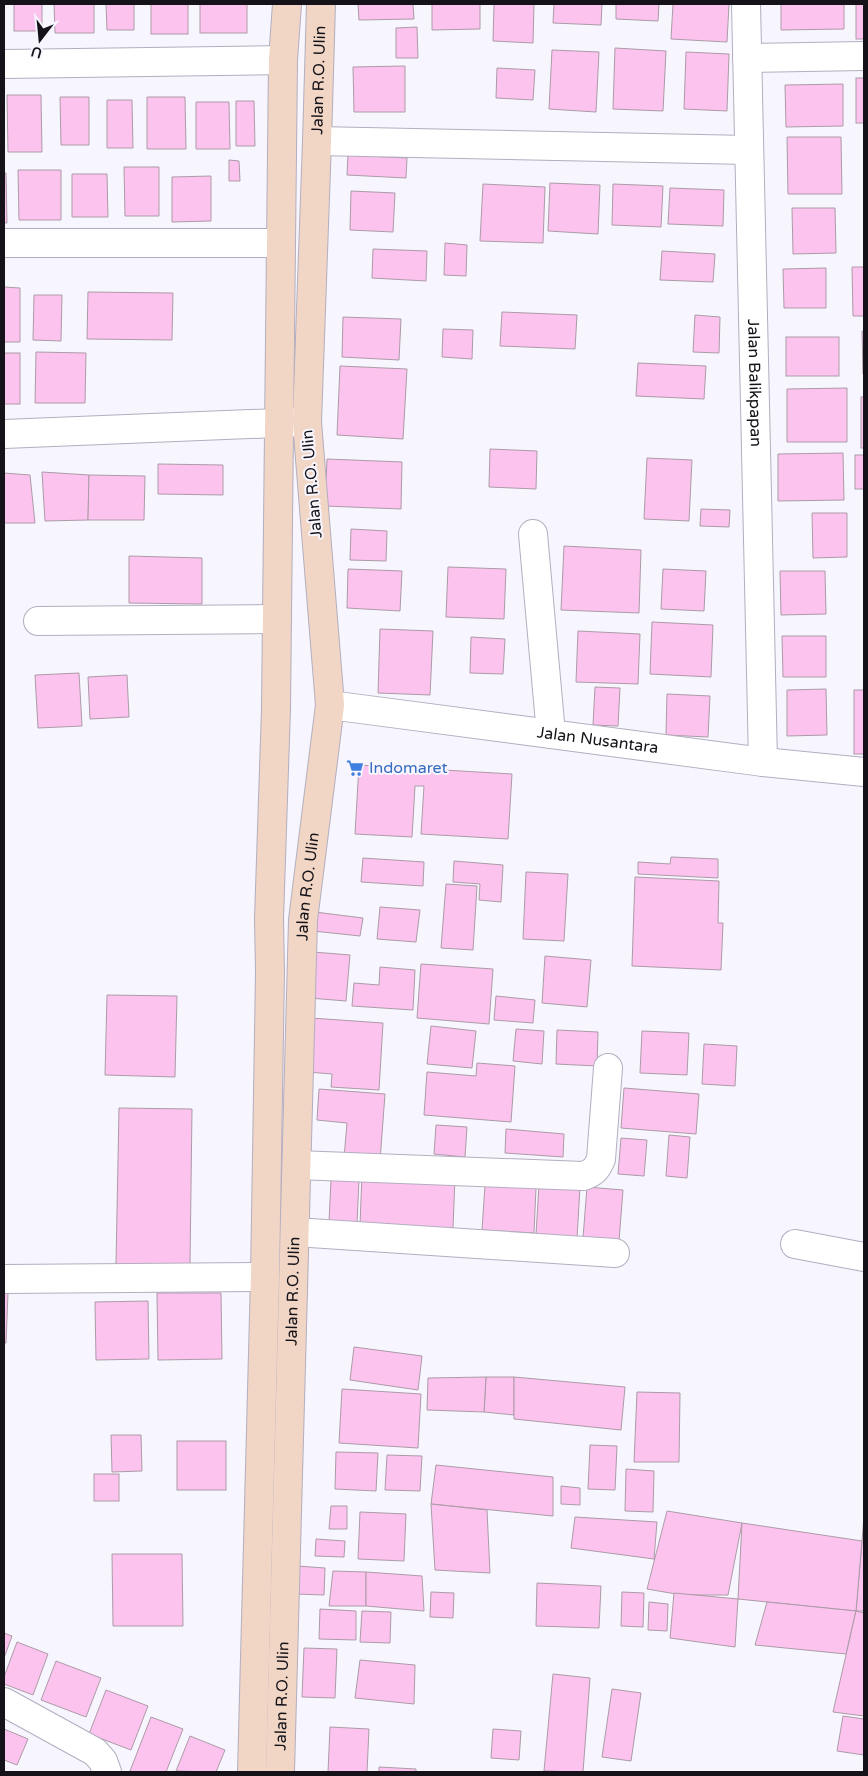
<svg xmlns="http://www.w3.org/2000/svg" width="868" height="1776" viewBox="0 0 868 1776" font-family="'Varela Round',sans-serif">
<rect width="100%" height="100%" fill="#f7f5fd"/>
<g fill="#fdc3ef" stroke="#ac9ba7">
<rect x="14" y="4" width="28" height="27"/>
<path d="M54 4H94V33H55Z"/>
<path d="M106 4H134V30H107Z"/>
<rect x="151" y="4" width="37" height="30"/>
<rect x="200" y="4" width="47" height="29"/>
<path d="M358 4H413L414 19 359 20Z"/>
<path d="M432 4H480V29L432 30Z"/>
<path d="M494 4H534L533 43 493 41Z"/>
<path d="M554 4H602L601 25 553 23Z"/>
<path d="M616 4H659L658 21 616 19Z"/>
<path d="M673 4H729L727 42 671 39Z"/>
<path d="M781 4H844V29L781 30Z"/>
<rect x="856" y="4" width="8" height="35"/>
<path d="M417 27 418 58H396V28Z"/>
<path d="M615 48 666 51 663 111 613 109Z"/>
<path d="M552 50 599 52 596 112 549 109Z"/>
<path d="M686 52 729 54 727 111 684 109Z"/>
<path d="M405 66V112H354L353 67Z"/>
<path d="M497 68 535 70 533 100 496 98Z"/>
<rect x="856" y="78" width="8" height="45"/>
<path d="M843 84V126L786 127 785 85Z"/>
<path d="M7 95H41L42 152H8Z"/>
<path d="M60 97H89V145H61Z"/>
<path d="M147 97H185L186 149H147Z"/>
<path d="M107 100H132L133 148H107Z"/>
<path d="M236 101H254L255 146H236Z"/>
<path d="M196 102H229L230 149H196Z"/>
<path d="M787 137H841L842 194H788Z"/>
<path d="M348 155 407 158 406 178 347 175Z"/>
<path d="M229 160 239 161 240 181H229Z"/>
<path d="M124 167H159V216H125Z"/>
<path d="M18 170H61V220H19Z"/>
<path d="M4 173H6L7 223H4Z"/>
<path d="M72 174H107L108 217H72Z"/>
<path d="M211 176V221L172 222V177Z"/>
<path d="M550 183 600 185 598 234 548 231Z"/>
<path d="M483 184 545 187 543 243 480 241Z"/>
<path d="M613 184 663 186 661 227 612 225Z"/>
<path d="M670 188 724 190 723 226 668 224Z"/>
<path d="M351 191 395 193 393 232 350 230Z"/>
<path d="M792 208H835L836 253 793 254Z"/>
<path d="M445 243 467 245 466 276 444 275Z"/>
<path d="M373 249 427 251 426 281 372 278Z"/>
<path d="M662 251 715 254 713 282 660 280Z"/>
<path d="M852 267H864V316H853Z"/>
<path d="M826 268V308H784L783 269Z"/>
<path d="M4 287 20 288V342H4Z"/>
<path d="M88 292 173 293 172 340 87 339Z"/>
<path d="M34 295H62L61 341 33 340Z"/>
<path d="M502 312 577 315 575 349 500 346Z"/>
<path d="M695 315 720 317 719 353 693 352Z"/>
<path d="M343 317 401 319 399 360 342 357Z"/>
<path d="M443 329 473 330 472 359 442 357Z"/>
<path d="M862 331H864V374H863Z"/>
<rect x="786" y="337" width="53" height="39"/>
<path d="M36 352 86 353 85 403H35Z"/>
<rect x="4" y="353" width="16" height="51"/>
<path d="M638 363 706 366 704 399 636 396Z"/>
<path d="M340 366 407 369 403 439 337 435Z"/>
<path d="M847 388V442H787V389Z"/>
<rect x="861" y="397" width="3" height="51"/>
<path d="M490 449 537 451 536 489 489 487Z"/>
<path d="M843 453 844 500 778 501V454Z"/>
<rect x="855" y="455" width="9" height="34"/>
<path d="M647 458 692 460 689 521 644 519Z"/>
<path d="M327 459 402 462 401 509 325 506Z"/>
<path d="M158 464 223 465V495L158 494Z"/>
<path d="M42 472 89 475 88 520 45 521Z"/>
<path d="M4 473 30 475 35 523H4Z"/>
<path d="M89 475 145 476 144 520H88Z"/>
<path d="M701 509 730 510 729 527 700 526Z"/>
<path d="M812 513H847V557L813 558Z"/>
<path d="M351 529 387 531 386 561 350 560Z"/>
<path d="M564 546 641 550 639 613 561 610Z"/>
<path d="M129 556 202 558V604L129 603Z"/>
<path d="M448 567 506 569 504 619 446 617Z"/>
<path d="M348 569 402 571 400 611 347 608Z"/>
<path d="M663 569 706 571 704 611 661 609Z"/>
<path d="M780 571H825L826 614 781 615Z"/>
<path d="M652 622 713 625 711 677 650 674Z"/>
<path d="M380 629 433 631 430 695 378 693Z"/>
<path d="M578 631 640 634 638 684 576 682Z"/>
<path d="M782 636H826V677H783Z"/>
<path d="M471 637 505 639 503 674 470 673Z"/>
<path d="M79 673 82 726 38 728 35 675Z"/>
<path d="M127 675 129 717 90 719 88 677Z"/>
<path d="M595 687 620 688 618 726 593 725Z"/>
<path d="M826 689 827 735 787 736V690Z"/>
<rect x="854" y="690" width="10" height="64"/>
<path d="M667 694 710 696 708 737 666 735Z"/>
<path d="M359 765 512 774 508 839 421 834 424 786H415L412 837 355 834Z"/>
<path d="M671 857 718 859V878L638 874V862L670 864Z"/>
<path d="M363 858 424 862 423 886 361 882Z"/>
<path d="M454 861 503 865 501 902 479 900 480 884 453 882Z"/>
<path d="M526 872 568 874 564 941 523 939Z"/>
<path d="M635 877 719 881 718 923H723L721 970 632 966Z"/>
<path d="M446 884 477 886 473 950 441 948Z"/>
<path d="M380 907 420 910 416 942 377 939Z"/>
<path d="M315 912 363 918 360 936 313 931Z"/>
<path d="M313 952 350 955 346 1001 309 998Z"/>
<path d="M545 956 591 960 587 1007 542 1003Z"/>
<path d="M421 964 493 969 489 1024 417 1018Z"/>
<path d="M380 967 415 970 413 1010 352 1006 354 983 379 985Z"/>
<path d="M107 995 177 996 175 1077 105 1075Z"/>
<path d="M496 996 535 1000 533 1023 494 1020Z"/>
<path d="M311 1018 383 1023 379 1090 331 1087 332 1074 307 1072Z"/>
<path d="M431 1026 476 1031 472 1068 427 1064Z"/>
<path d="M516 1029 544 1031 542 1064 513 1061Z"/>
<path d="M557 1030 598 1032 597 1066 556 1064Z"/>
<path d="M642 1031 689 1033 687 1075 640 1073Z"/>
<path d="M704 1044 737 1046 735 1086 702 1084Z"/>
<path d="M477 1063 515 1066 511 1122 424 1115 427 1072 476 1076Z"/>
<path d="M624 1088 699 1094 696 1134 621 1128Z"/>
<path d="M319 1089 385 1094 380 1161 344 1158 347 1123 317 1120Z"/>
<path d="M119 1108 192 1109 190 1265 116 1264Z"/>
<path d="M436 1125 467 1127 465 1157 434 1154Z"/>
<path d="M506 1129 564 1134 563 1157 505 1153Z"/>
<path d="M669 1135 690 1137 687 1178 666 1176Z"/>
<path d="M621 1138 647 1140 644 1176 618 1174Z"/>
<path d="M362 1173 455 1177 453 1228 360 1225Z"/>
<path d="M331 1180H359L357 1223 329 1222Z"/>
<path d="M539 1184 580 1187 577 1238 536 1235Z"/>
<path d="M485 1185 536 1188 534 1233 482 1230Z"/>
<path d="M587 1187 623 1190 619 1241 583 1238Z"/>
<path d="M4 1293H8L6 1343H4Z"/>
<path d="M157 1293H221L222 1359 158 1360Z"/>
<path d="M148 1301 149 1359 96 1360 95 1302Z"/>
<path d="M354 1347 422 1356 418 1390 350 1380Z"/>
<path d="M486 1377H514V1415L484 1412Z"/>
<path d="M486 1377 484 1412 427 1410 428 1378Z"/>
<path d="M514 1377 625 1387 621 1430 514 1419Z"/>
<path d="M342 1389 421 1394 418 1448 339 1443Z"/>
<path d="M637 1392 680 1393 679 1462H634Z"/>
<path d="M111 1435H141L142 1471 112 1472Z"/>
<rect x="177" y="1441" width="49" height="49"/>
<path d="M590 1445 617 1446 615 1490 588 1489Z"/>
<path d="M336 1452 378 1453 376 1491 335 1489Z"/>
<path d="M387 1455 422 1456 420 1491 385 1490Z"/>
<path d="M436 1465 553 1477V1516L431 1504Z"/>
<path d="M626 1469 654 1471 653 1512 625 1511Z"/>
<rect x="94" y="1474" width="25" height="27"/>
<path d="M561 1486 580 1488V1505L561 1504Z"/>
<path d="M431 1504 487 1510 490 1573 435 1570Z"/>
<path d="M331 1506H347V1529H329Z"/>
<path d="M667 1511 742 1523 728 1595H682L647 1589Z"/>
<path d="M360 1512 406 1514 404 1561 358 1559Z"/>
<path d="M575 1517 657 1522 654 1559 571 1548Z"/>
<path d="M864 1517V1611H856L862 1541Z"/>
<path d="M742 1523 862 1541 856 1611 738 1599Z"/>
<path d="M316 1539 345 1541 344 1557 315 1556Z"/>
<path d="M112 1554H182L183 1626H113Z"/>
<path d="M297 1566 325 1568 324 1595 296 1594Z"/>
<path d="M333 1571 366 1572V1606H329Z"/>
<path d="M366 1572 422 1576 424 1611 366 1606Z"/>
<path d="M537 1583 601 1586 599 1628 536 1626Z"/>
<path d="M431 1592 454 1593 453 1618 430 1617Z"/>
<path d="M622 1592 644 1593 643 1627 621 1626Z"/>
<path d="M674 1593 738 1599 735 1647 670 1638Z"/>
<path d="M649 1602 668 1604 667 1631 648 1630Z"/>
<path d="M767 1602 856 1611 846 1654 755 1645Z"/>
<path d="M320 1609 356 1611V1640L319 1639Z"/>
<path d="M362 1611 391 1612 390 1643 360 1642Z"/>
<path d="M856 1611 864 1613V1716L833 1712Z"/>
<path d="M4 1633 12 1636 4 1658Z"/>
<path d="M17 1642 48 1654 33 1695 4 1684V1677Z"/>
<path d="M304 1648 337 1649 335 1698 302 1697Z"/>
<path d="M360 1660 415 1665 414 1704 355 1698Z"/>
<path d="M56 1661 101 1678 86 1717 41 1700Z"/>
<path d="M553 1674 590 1678 583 1772 544 1771Z"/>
<path d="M612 1689 641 1693 631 1761 602 1757Z"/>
<path d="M106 1690 148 1706 131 1750 89 1734Z"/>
<path d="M843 1716 864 1719V1755L837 1751Z"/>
<path d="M151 1717 183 1729 166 1772H133L130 1771Z"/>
<path d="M330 1727 369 1729 367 1772H328Z"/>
<path d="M4 1729 28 1739 17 1765 4 1760Z"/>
<path d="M493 1729 521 1731 519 1760 491 1758Z"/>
<path d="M190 1736 225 1750 216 1772 176 1771Z"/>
<path d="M379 1767 416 1769V1772H379Z"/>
</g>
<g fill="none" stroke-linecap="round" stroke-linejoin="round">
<g stroke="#b3aec0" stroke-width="30">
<g id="minor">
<path id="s1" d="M746 4 763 762"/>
<path d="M747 58 864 56"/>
<path d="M4 64 283 60"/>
<path d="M317 141 748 150"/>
<path d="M4 243H281"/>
<path d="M4 434 302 422"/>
<path d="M533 534 551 734"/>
<path d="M38 621 277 619"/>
<path id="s2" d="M330 705 763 762 864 772"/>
<path d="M297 1165 583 1176C593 1173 597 1169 601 1159L608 1068"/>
<path d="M295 1232 615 1253"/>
<path d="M795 1244 864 1257"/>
<path d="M4 1279 265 1277"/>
<path d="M4 1702 95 1752 103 1761 107 1772"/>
</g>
</g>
<g stroke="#b3aec0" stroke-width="30">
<g id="secondary">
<path d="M252 1772 265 1277 270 972 269 919 276 709 283 60 287 4"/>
<path id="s3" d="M280 1772 303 920 330 705 307 422 317 141 321 4"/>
</g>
</g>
<use href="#minor" stroke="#fff" stroke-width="28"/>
<use href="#secondary" stroke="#f1d6c5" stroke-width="28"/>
</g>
<defs>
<g id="supermarket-bare" transform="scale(1.35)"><path d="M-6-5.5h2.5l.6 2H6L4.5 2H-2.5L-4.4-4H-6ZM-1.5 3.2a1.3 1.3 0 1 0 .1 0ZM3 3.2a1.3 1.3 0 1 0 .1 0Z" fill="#3f7fe0" stroke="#f7f5fd" stroke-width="2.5" paint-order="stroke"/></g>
</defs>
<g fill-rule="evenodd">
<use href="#supermarket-bare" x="355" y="768"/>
</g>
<g text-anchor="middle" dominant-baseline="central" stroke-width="4" stroke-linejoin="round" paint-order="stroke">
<g font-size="16" fill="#151319" stroke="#f7f5fd">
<text stroke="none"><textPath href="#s3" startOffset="1695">Jalan R.O. Ulin</textPath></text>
<text stroke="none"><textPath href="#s1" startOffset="379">Jalan Balikpapan</textPath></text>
<text transform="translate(312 484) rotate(-95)">Jalan R.O. Ulin</text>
<text stroke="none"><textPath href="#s2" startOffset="270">Jalan Nusantara</textPath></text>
<text stroke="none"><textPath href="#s3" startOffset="886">Jalan R.O. Ulin</textPath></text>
<text stroke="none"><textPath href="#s3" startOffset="481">Jalan R.O. Ulin</textPath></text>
<text stroke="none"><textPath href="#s3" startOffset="76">Jalan R.O. Ulin</textPath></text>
</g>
<g font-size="16" fill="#366cbe" stroke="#f7f5fd" text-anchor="start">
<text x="369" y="768">Indomaret</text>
</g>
</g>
<rect width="868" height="1776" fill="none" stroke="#151319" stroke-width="10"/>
<g transform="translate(40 40) rotate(196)" stroke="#f7f5fd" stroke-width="4" paint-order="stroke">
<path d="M0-4L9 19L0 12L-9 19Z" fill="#151319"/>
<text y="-8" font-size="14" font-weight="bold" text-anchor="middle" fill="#151319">U</text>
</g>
</svg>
